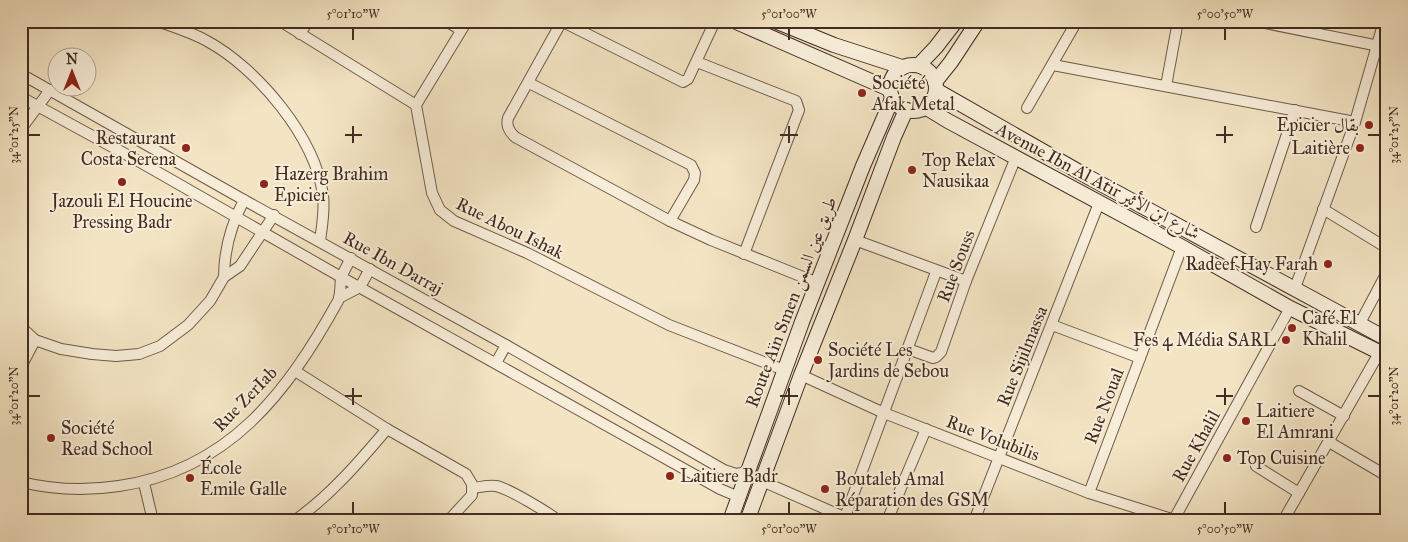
<svg xmlns="http://www.w3.org/2000/svg" width="1408" height="542" viewBox="0 0 1408 542" font-family="'IM FELL Great Primer',Amiri,serif">
<rect width="100%" height="100%" fill="#f3e4c3"/>
<filter id="stains"><feTurbulence type="fractalNoise" baseFrequency=".004" numOctaves="4"/><feColorMatrix values="0 0 0 0 .2 0 0 0 0 .09 0 0 0 0 .02 0 0 0 .5 -.17"/></filter>
<radialGradient id="worn" r=".72"><stop offset=".6" stop-color="#630" stop-opacity="0"/><stop offset="1" stop-color="#630" stop-opacity=".3"/></radialGradient>
<g fill="none" stroke-linecap="round" stroke-linejoin="round">
<g stroke="#6e5a4a" stroke-width="12">
<g id="street">
<path d="M157 21C174 27 191 32 207 41 257 68 315 137 323 195 325 210 322 226 320 241"/>
<path d="M280 21 416 105 432 193 440 210 454 221 527 253 669 325 784 370"/>
<path d="M446 21 461 30"/>
<path d="M561 21 683 82 688 79 715 21"/>
<path d="M562 21 508 118C506 126 509 131 515 137L670 221 711 240 818 283"/>
<path d="M1255 21 1379 46"/>
<path d="M800 32 808 21"/>
<path d="M300 34 308 21"/>
<path d="M697 62 796 101 799 110 744 254"/>
<path d="M1053 65 1355 122"/>
<path d="M21 74 244 200 506 345 724 470 736 474 749 471"/>
<path d="M529 83 691 165 695 173 694 180 670 221"/>
<path d="M1166 86 1178 21"/>
<path d="M21 97 140 162 341 277 720 489 739 497"/>
<path d="M416 105 467 21"/>
<path d="M1027 108 1077 21"/>
<path d="M21 129 50 90"/>
<path d="M1323 209 1387 248"/>
<path d="M1256 227 1295 110"/>
<path d="M855 240 966 281"/>
<path d="M224 277C224 251 232 223 244 200"/>
<path d="M1295 288 1355 122 1384 21"/>
<path d="M339 298 360 287 370 269"/>
<path d="M1052 325 1140 358"/>
<path d="M1359 325 1387 272"/>
<path d="M21 327 35 340 61 349 92 354 116 356 139 354 160 346 188 325 210 301 224 277 240 266 274 215"/>
<path d="M908 349 933 358 936 357 941 352 966 281 1016 157"/>
<path d="M496 363 506 345"/>
<path d="M21 367 35 340"/>
<path d="M295 371 387 429 466 474 472 484V495L448 521"/>
<path d="M801 375 884 413 1089 493 1178 521"/>
<path d="M1299 391 1344 416"/>
<path d="M1329 442 1387 476"/>
<path d="M1256 466 1299 493"/>
<path d="M762 481 853 521"/>
<path d="M21 482C54 490 86 491 119 486 229 470 287 393 338 301 341 294 340 286 341 278 343 272 348 264 351 258"/>
<path d="M144 483 153 521"/>
<path d="M473 488C481 487 488 485 496 486 508 488 549 513 559 521"/>
<path d="M1089 493 1182 247"/>
<path d="M845 517 936 272"/>
<path d="M294 521C330 496 359 462 387 429"/>
<path d="M887 521 926 429"/>
<path d="M974 521 1099 203"/>
<path d="M1173 521 1290 308"/>
<path d="M1283 521 1379 353"/>
</g>
</g>
<g stroke="#412c22" stroke-width="16">
<g id="secondary">
<path d="M734 21 889 89"/>
<path d="M775 21 834 45 902 67"/>
<circle cx="913" cy="88" r="23"/>
<path d="M919 65 936 47 956 21"/>
<path d="M935 82 951 62 978 21"/>
<path d="M936 90 1090 178 1387 339"/>
<path d="M925 107 948 121 1182 247 1290 308 1387 356"/>
<path d="M730 521 802 322 863 166 892 99"/>
<path d="M747 521 801 375 855 240 894 137 906 110"/>
</g>
</g>
<use href="#street" stroke="#f7edd8" stroke-width="10"/>
<use href="#secondary" stroke="#f7edd8" stroke-width="14"/>
</g>
<path fill="none" stroke="#412c22" stroke-width="2" d="M353 28V40M789 28V40M1225 28V40M353 126V143M789 126V143M1225 126V143M28 135H40M345 135H362M780 135H798M1216 135H1233M1368 135H1380M353 388V405M789 388V405M1225 388V405M28 396H40M345 396H362M780 396H798M1216 396H1233M1368 396H1380M353 502V514M789 502V514M1225 502V514"/>
<g fill="#8f2418" stroke="#f7edd8" stroke-width="2">
<circle cx="862" cy="93" r="5"/>
<circle cx="1369" cy="125" r="5"/>
<circle cx="186" cy="148" r="5"/>
<circle cx="1360" cy="148" r="5"/>
<circle cx="912" cy="170" r="5"/>
<circle cx="122" cy="182" r="5"/>
<circle cx="264" cy="184" r="5"/>
<circle cx="1328" cy="264" r="5"/>
<circle cx="1292" cy="328" r="5"/>
<circle cx="1286" cy="340" r="5"/>
<circle cx="818" cy="360" r="5"/>
<circle cx="1246" cy="421" r="5"/>
<circle cx="51" cy="438" r="5"/>
<circle cx="1227" cy="458" r="5"/>
<circle cx="670" cy="476" r="5"/>
<circle cx="190" cy="478" r="5"/>
<circle cx="825" cy="489" r="5"/>
</g>
<g text-anchor="middle" dominant-baseline="central" stroke-width="4" stroke-linejoin="round" paint-order="stroke">
<g font-size="18" fill="#412c22" stroke="#f7edd8" text-anchor="start">
<text x="872" y="83">Société<tspan x="872" dy="21">Afak Metal</tspan></text>
<text x="1359" y="125" text-anchor="end">Epicier بقال</text>
<text x="176" y="138" text-anchor="end">Restaurant<tspan x="176" dy="21">Costa Serena</tspan></text>
<text x="1350" y="148" text-anchor="end">Laitière</text>
<text x="922" y="160">Top Relax<tspan x="922" dy="21">Nausikaa</tspan></text>
<text x="274" y="174">Hazerg Brahim<tspan x="274" dy="21">Epicier</tspan></text>
<text x="122" y="201" text-anchor="middle">Jazouli El Houcine<tspan x="122" dy="21">Pressing Badr</tspan></text>
<text x="1318" y="264" text-anchor="end">Radeef Hay Farah</text>
<text x="1302" y="318">Café El<tspan x="1302" dy="21">Khalil</tspan></text>
<text x="1276" y="340" text-anchor="end">Fes 4 Média SARL</text>
<text x="828" y="350">Société Les<tspan x="828" dy="21">Jardins de Sebou</tspan></text>
<text x="1256" y="411">Laitiere<tspan x="1256" dy="21">El Amrani</tspan></text>
<text x="61" y="428">Société<tspan x="61" dy="21">Read School</tspan></text>
<text x="1237" y="458">Top Cuisine</text>
<text x="200" y="468">École<tspan x="200" dy="21">Emile Galle</tspan></text>
<text x="680" y="476">Laitiere Badr</text>
<text x="835" y="479">Boutaleb Amal<tspan x="835" dy="21">Réparation des GSM</tspan></text>
</g>
<g font-size="18" fill="#412c22" stroke="#f7edd8">
<text transform="translate(1098 181) rotate(28)">Avenue Ibn Al Atir شارع ابن الأثير</text>
<text transform="translate(510 228) rotate(26)">Rue Abou Ishak</text>
<text transform="translate(393 263) rotate(29)">Rue Ibn Darraj</text>
<text transform="translate(956 266) rotate(-69)">Rue Souss</text>
<text transform="translate(791 302) rotate(-69)">Route Aïn Smen طريق عين السمن</text>
<text transform="translate(1022 356) rotate(-68)">Rue Sijilmassa</text>
<text transform="translate(245 399) rotate(-46)">Rue ZerIab</text>
<text transform="translate(1104 406) rotate(-69)">Rue Noual</text>
<text transform="translate(993 438) rotate(21)">Rue Volubilis</text>
<text transform="translate(1196 446) rotate(-61)">Rue Khalil</text>
</g>
</g>
<rect width="1408" height="542" fill="none" stroke="#f3e4c3" stroke-width="55"/>
<g transform="translate(72 72)"><circle r="24" fill="#f7edd8" stroke="#aea08f"/>
<path d="M0-4L9 19L0 12L-9 19Z" fill="#8f2418"/>
<text y="-8" font-size="14" font-weight="bold" text-anchor="middle" fill="#412c22">N</text>
</g>
<rect x="28" y="28" width="1352" height="486" fill="none" stroke="#412c22" stroke-width="2"/>
<g font-size="12" text-anchor="middle" fill="#412c22">
<text x="353" y="18">5°01'10"W</text>
<text x="789" y="18">5°01'00"W</text>
<text x="1225" y="18">5°00'50"W</text>
<text transform="translate(14 135) rotate(-90)" y="4">34°01'25"N</text>
<text transform="translate(1394 135) rotate(-90)" y="4">34°01'25"N</text>
<text transform="translate(14 396) rotate(-90)" y="4">34°01'20"N</text>
<text transform="translate(1394 396) rotate(-90)" y="4">34°01'20"N</text>
<text x="353" y="533">5°01'10"W</text>
<text x="789" y="533">5°01'00"W</text>
<text x="1225" y="533">5°00'50"W</text>
</g>
<rect width="100%" height="100%" filter="url(#stains)"/>
<rect width="100%" height="100%" fill="url(#worn)"/>
</svg>
